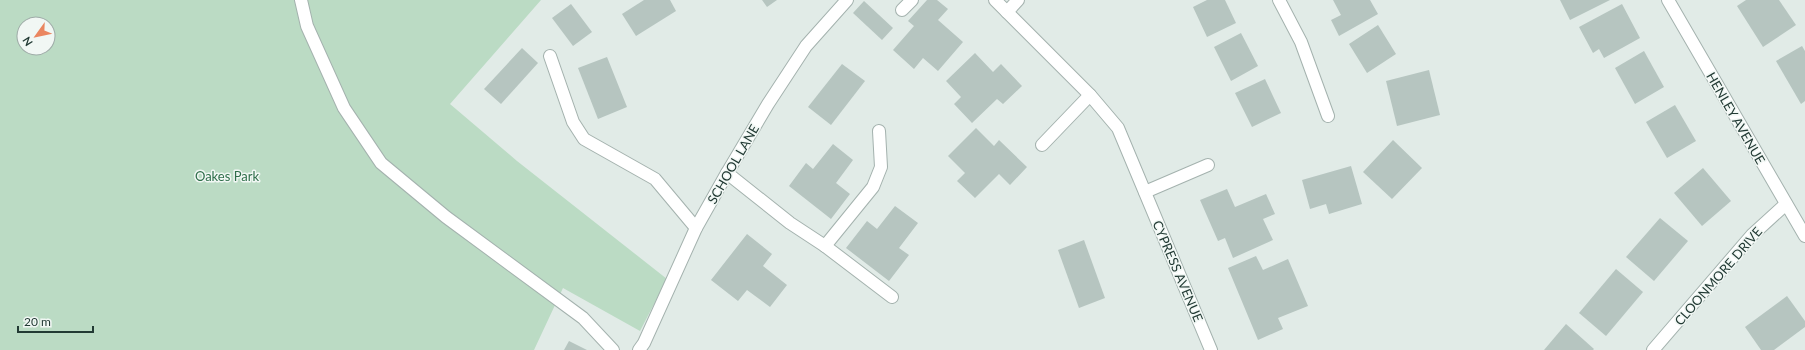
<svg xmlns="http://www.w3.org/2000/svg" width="1805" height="350" viewBox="0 0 1805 350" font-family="Lato,sans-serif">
<rect width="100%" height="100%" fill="#e1ebe7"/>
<path fill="#bbdbc4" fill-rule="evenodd" d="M0 0H541L450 104 517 161 667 279 640 331 563 288 534 350H0ZM24 24H48V48H24Z"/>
<g fill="#b6c5c0">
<path d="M644 0H670L676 11 636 36 622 14Z"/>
<path d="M762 0H777L767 7Z"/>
<path d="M927 0H937L948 9 938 20 963 42 938 71 923 58 914 69 893 50 914 26 908 21Z"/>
<path d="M1207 0H1225L1236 23 1207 37 1193 7Z"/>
<path d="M1333 0H1370L1378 14 1339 36 1331 20 1341 15Z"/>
<path d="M1560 0H1610L1570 20Z"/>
<path d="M1746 0H1779L1796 25 1763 47 1737 6Z"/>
<path d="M864 1 893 28 882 40 853 13Z"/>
<path d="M571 4 592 32 573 46 552 18Z"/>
<path d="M1622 4 1640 38 1604 58 1599 49 1593 53 1579 27Z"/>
<path d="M1378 25 1396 54 1367 73 1349 44Z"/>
<path d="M1241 33 1258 66 1231 81 1214 47Z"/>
<path d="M1802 46 1805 51V101L1801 104 1776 61Z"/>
<path d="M522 48 538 63 501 104 484 89Z"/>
<path d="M1644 51 1664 87 1635 104 1615 68Z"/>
<path d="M975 53 993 72 1001 64 1022 86 1003 104 997 99 972 123 954 104 961 97 946 81Z"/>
<path d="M607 57 627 107 598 119 578 68Z"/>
<path d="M842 64 865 81 831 125 808 107Z"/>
<path d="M1429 70 1440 115 1397 126 1386 81Z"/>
<path d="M1265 79 1281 113 1252 127 1235 93Z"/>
<path d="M1675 105 1696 141 1667 158 1646 122Z"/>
<path d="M976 128 994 146 999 140 1027 167 1010 185 999 174 975 198 957 181 965 173 948 156Z"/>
<path d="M1393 140 1422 168 1392 199 1363 172Z"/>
<path d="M833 144 853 160 836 183 850 194 831 219 789 186 806 163 813 169Z"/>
<path d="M1351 166 1362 204 1329 214 1326 204 1310 209 1302 180Z"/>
<path d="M1703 168 1731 201 1702 226 1674 193Z"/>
<path d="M1227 189 1235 207 1266 194 1275 214 1263 219 1273 240 1233 258 1225 238 1218 241 1200 200Z"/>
<path d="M895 206 918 223 899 248 909 255 889 281 846 248 867 221 877 229Z"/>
<path d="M1660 218 1688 241 1654 281 1626 257Z"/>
<path d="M747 234 772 254 763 266 787 285 770 307 747 290 738 301 711 280Z"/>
<path d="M1084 240 1105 298 1079 308 1058 250Z"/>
<path d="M1256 256 1263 270 1288 259 1308 306 1278 318 1283 329 1258 340 1228 268Z"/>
<path d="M1616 269 1643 292 1606 336 1579 313Z"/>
<path d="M1787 296 1805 321V327L1774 350H1761L1745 327Z"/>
<path d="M1566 324 1594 349 1593 350H1544Z"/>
<path d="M569 341 587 350H564Z"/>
</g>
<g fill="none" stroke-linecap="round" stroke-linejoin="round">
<g stroke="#a4b2ae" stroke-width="14">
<g id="lane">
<path d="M301 0 307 26 344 108 381 163 446 217 583 318 613 350"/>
<path d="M902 10 912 0"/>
<path d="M1007 12 1018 0"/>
<path d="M550 56 573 122 584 139 655 179 696 228"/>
<path d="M1042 145 1090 95"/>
<path d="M1145 192 1208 165"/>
</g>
</g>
<g stroke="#a4b2ae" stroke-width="14">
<g id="street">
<path d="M995 0 1090 95 1118 128 1211 350"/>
<path d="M1279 0 1301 42 1328 116"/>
<path d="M1668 0 1805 236"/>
<path d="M727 173 790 223 825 246 892 297"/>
<path d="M825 246 873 187 881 167 879 131"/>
<path d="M639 350 644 343 696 228 727 173 768 104 806 46 847 0"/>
<path d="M1653 350 1752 235 1786 204"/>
</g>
</g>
<use href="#lane" stroke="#fff" stroke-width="12"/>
<use href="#street" stroke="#fff" stroke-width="12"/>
</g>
<g text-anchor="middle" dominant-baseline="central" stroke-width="3" stroke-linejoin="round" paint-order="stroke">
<g font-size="13" fill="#223a34" stroke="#f1f7f4">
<text transform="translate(1736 118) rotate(60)">HENLEY AVENUE</text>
<text transform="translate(733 164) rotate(-60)">SCHOOL LANE</text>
<text transform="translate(1178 271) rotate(67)">CYPRESS AVENUE</text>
<text transform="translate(1718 276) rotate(-49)">CLOONMORE DRIVE</text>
</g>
<g font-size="13" fill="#2f6e4a" stroke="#f1f7f4">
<text x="227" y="176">Oakes Park</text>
</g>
</g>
<g transform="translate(36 36) rotate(237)"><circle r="19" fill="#f1f7f4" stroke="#9eaba7"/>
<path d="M0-3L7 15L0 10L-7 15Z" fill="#ea8660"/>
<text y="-6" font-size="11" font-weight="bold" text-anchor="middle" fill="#223a34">N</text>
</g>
<path d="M18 326v6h75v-6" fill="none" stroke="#223a34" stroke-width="2"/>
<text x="24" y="326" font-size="12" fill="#223a34" stroke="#f1f7f4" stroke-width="3" paint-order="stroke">20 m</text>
</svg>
